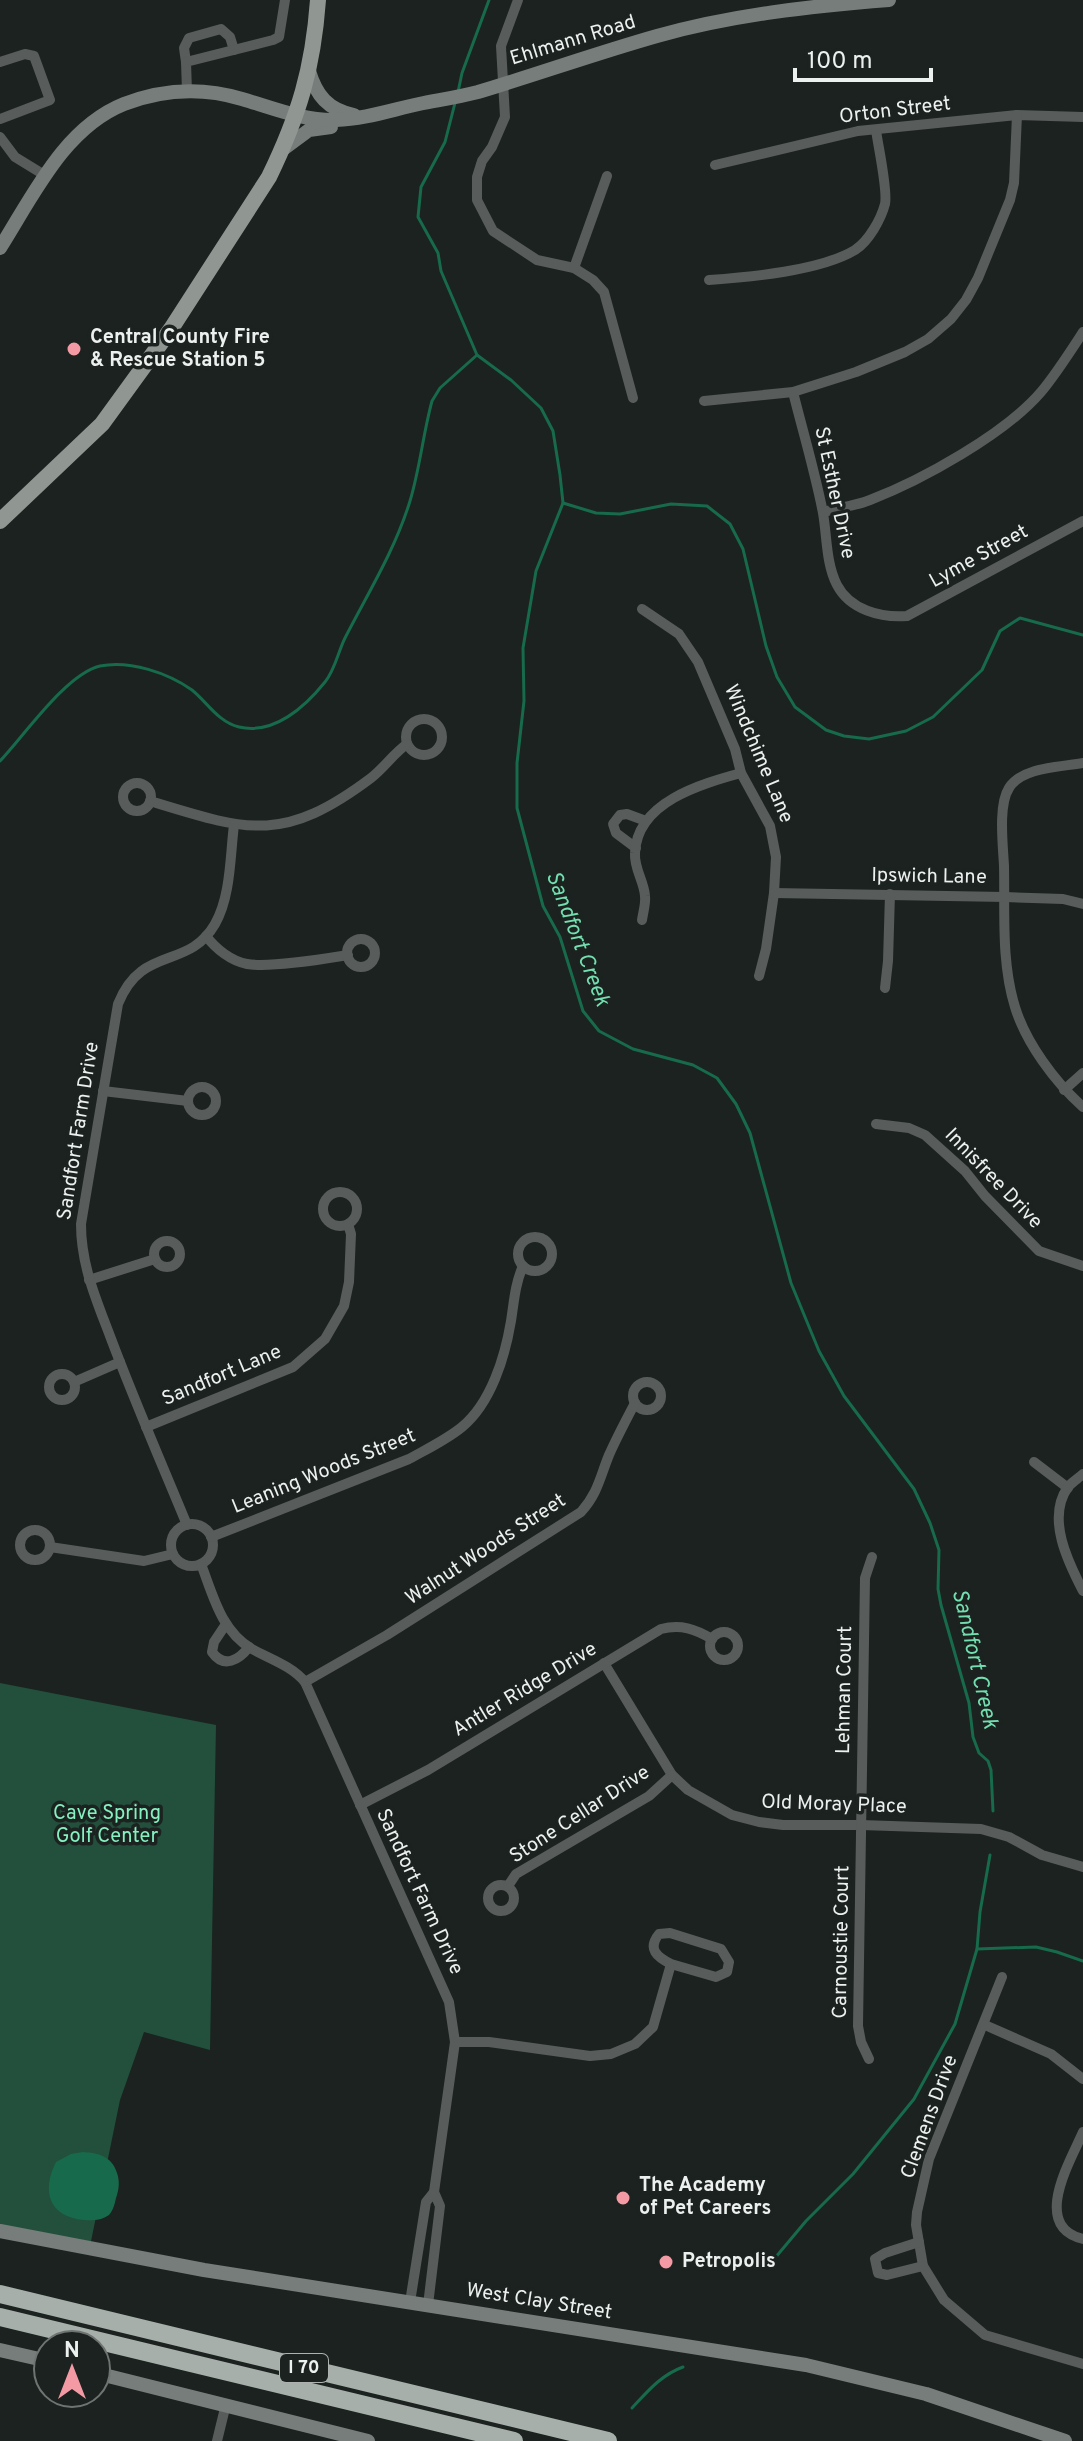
<svg xmlns="http://www.w3.org/2000/svg" width="1083" height="2441" viewBox="0 0 1083 2441" font-family="Overpass,sans-serif">
<rect width="100%" height="100%" fill="#1b221f"/>
<path fill="#22503c" d="M0 1683 216 1725 210 2050 144 2032 120 2100 89 2251 0 2234Z"/>
<path fill="#176a4b" d="M83 2152C98 2153 112 2156 117 2173 120 2181 119 2190 116 2198 115 2203 113 2211 109 2215 102 2220 92 2221 84 2220 49 2217 41 2191 56 2162L71 2154Z"/>
<g fill="none" stroke-linecap="round" stroke-linejoin="round">
<g stroke="#176a4b" stroke-width="3">
<path d="M458 92 462 73 489 0"/>
<path d="M455 103 445 142 421 187 418 217 438 253 441 271 477 355 511 380 541 408 553 431 560 475 563 503 536 571 523 648 524 701 517 763V808L543 906 560 937 583 1011 599 1031 633 1049 693 1065 717 1078 736 1104 750 1133 791 1283 819 1351 844 1396 914 1489 930 1523 939 1550 938 1589 941 1605 969 1703 973 1737 979 1753 988 1761 991 1770 993 1811"/>
<path d="M563 503 596 513 620 514 671 504 707 506 730 524 743 549 766 646 777 677 795 707 826 730 844 736 869 739 906 731 933 717 982 670 1000 631 1020 618 1083 635"/>
<path d="M0 761C24 736 66 674 100 666 130 660 168 673 192 690 207 702 218 722 239 727 274 735 305 707 325 682 335 670 338 652 345 638 368 593 395 550 410 501 420 468 423 434 432 401L440 388 477 355"/>
<path d="M977 1949 1036 1947 1057 1952 1083 1961"/>
<path d="M775 2258 806 2221 853 2174 914 2099 955 2024 977 1949 980 1912 990 1855"/>
<path d="M632 2408C648 2391 661 2375 683 2367"/>
</g>
<g stroke="#585c5a" stroke-width="10">
<path d="M518 0 501 46 505 117 492 147 482 161 477 177V200L493 231 537 260 574 268 593 280 604 292 633 398"/>
<path d="M0 62 25 54 34 56 50 100 0 119"/>
<path d="M186 62 184 48 189 38 221 29 230 37 234 50"/>
<path d="M187 91 186 62 273 40 279 37 285 0"/>
<path d="M0 137 15 157 46 176"/>
<path d="M715 165 858 131 1017 115 1083 117"/>
<path d="M574 268 607 176"/>
<path d="M709 280C750 277 820 271 855 250 869 241 881 219 885 204 888 190 878 146 876 130"/>
<path d="M793 392C803 432 815 472 823 513 827 536 826 564 837 585 850 610 881 618 907 616L1083 521"/>
<path d="M704 401 793 392 856 372 905 352 928 339 951 319 966 300 978 278 1010 200 1014 183 1017 115"/>
<path d="M823 512C838 508 855 506 870 500 922 480 1005 434 1041 392 1056 374 1070 352 1083 332"/>
<path d="M642 609 679 634 698 662 735 749 741 773 770 826 776 857 774 893 766 949 759 976"/>
<circle cx="424" cy="737" r="18"/>
<path d="M1083 763C1061 767 1022 767 1009 788 998 805 1003 845 1004 866 1005 912 1001 962 1015 1007 1026 1043 1055 1082 1083 1107"/>
<circle cx="137" cy="797" r="14"/>
<path d="M150 801C248 831 283 844 371 778 384 768 393 754 407 744"/>
<path d="M636 848 616 833 613 824 620 815 627 814 646 821"/>
<path d="M774 893 1005 897 1063 899 1083 904"/>
<path d="M642 920C643 913 646 903 645 896 644 881 634 869 635 853 637 802 701 784 741 773"/>
<path d="M206 936C216 949 231 961 247 964 270 968 323 959 348 955"/>
<circle cx="361" cy="953" r="14"/>
<path d="M885 988 888 961 890 894"/>
<circle cx="202" cy="1101" r="14"/>
<path d="M1064 1090 1083 1073"/>
<path d="M103 1091 188 1101"/>
<path d="M876 1124 909 1128 925 1135 965 1171 985 1196 1039 1251 1083 1266"/>
<circle cx="340" cy="1209" r="17"/>
<circle cx="535" cy="1254" r="17"/>
<circle cx="167" cy="1254" r="13"/>
<path d="M89 1280 155 1259"/>
<circle cx="62" cy="1387" r="13"/>
<path d="M74 1382 120 1362"/>
<circle cx="647" cy="1396" r="14"/>
<path d="M146 1427 293 1367 325 1339 344 1306 349 1282 351 1234 348 1224"/>
<path d="M1034 1462 1068 1488"/>
<path d="M1083 1474C1079 1478 1072 1482 1068 1487 1046 1518 1068 1562 1083 1591"/>
<circle cx="192" cy="1545" r="21"/>
<path d="M187 1525C161 1462 134 1400 110 1336 96 1299 81 1265 81 1224L118 1004C142 944 188 971 215 924 231 896 230 856 234 825"/>
<circle cx="35" cy="1545" r="15"/>
<path d="M211 1537 409 1459C427 1449 446 1440 462 1427 491 1403 505 1357 511 1321 514 1302 515 1284 523 1266"/>
<path d="M50 1547 144 1561 173 1554"/>
<path d="M201 1564C213 1595 221 1631 252 1649 270 1659 292 1666 305 1682L449 2002 455 2042 434 2192 440 2206 428 2305"/>
<path d="M226 1624 214 1642 212 1652C224 1669 239 1660 249 1647"/>
<circle cx="724" cy="1646" r="14"/>
<path d="M604 1663 672 1775 688 1790 732 1815 759 1822 783 1825H861L981 1829 1009 1837 1042 1855 1083 1867"/>
<path d="M305 1682 387 1635 581 1512C598 1493 600 1477 609 1455 617 1437 626 1420 635 1403"/>
<path d="M360 1805 428 1770 661 1629C681 1624 695 1629 712 1639"/>
<circle cx="501" cy="1898" r="13"/>
<path d="M508 1886 516 1874 649 1796 672 1775"/>
<path d="M1002 1977 929 2159 917 2212 916 2225 923 2266 944 2300 985 2335 1083 2364"/>
<path d="M985 2025 1051 2054 1083 2079"/>
<path d="M455 2042H489L590 2056 611 2054 635 2044 653 2027 671 1964C657 1957 647 1949 659 1934L670 1933 721 1949 729 1962 727 1972 716 1977 671 1964"/>
<path d="M869 2059 861 2042 858 2026 865 1578 872 1557"/>
<path d="M1083 2132C1070 2162 1031 2226 1083 2239"/>
<path d="M919 2242 885 2253 875 2259 878 2273 887 2275 923 2266"/>
<path d="M410 2302 426 2202 434 2192"/>
<path d="M217 2441 226 2404"/>
</g>
<g stroke="#777d7a" stroke-width="14">
<path d="M309 71C316 95 328 110 354 115"/>
<path d="M282 150 309 130 331 127"/>
<path d="M0 248C33 196 64 128 124 104 163 89 202 87 242 99 273 108 304 121 336 120 365 119 391 110 419 104 439 100 459 97 478 92 538 74 597 53 657 36 731 15 812 6 889 0"/>
<path d="M0 2231 204 2270 806 2365 926 2394 1065 2441"/>
<path d="M0 2350 48 2361"/>
<path d="M96 2373 368 2441"/>
</g>
<path stroke="#909793" stroke-width="16" d="M0 521 102 424 171 329 269 177C299 115 313 69 318 0"/>
<g stroke="#a6afaa" stroke-width="18">
<path d="M0 2294 608 2441"/>
<path d="M0 2317 514 2441"/>
</g>
</g>
<g fill="#f49aa4" stroke="#1b221f" stroke-width="3">
<circle cx="74" cy="349" r="8"/>
<circle cx="623" cy="2198" r="8"/>
<circle cx="666" cy="2262" r="8"/>
</g>
<g text-anchor="middle" dominant-baseline="central" stroke-width="7" stroke-linejoin="round" paint-order="stroke">
<rect fill="#1b221f" stroke="#adb2b0" stroke-width="2" x="280" y="2354" width="48" height="28" rx="6"/>
<g font-size="18" font-weight="bold" fill="#ecf0ee">
<text x="304" y="2368">I 70</text>
</g>
<g font-size="20" fill="#ecf0ee" stroke="#1b221f">
<text transform="translate(573 41) rotate(-17)">Ehlmann Road</text>
<text transform="translate(895 111) rotate(-7)">Orton Street</text>
<text transform="translate(834 493) rotate(78)">St Esther Drive</text>
<text transform="translate(979 557) rotate(-29)">Lyme Street</text>
<text transform="translate(758 754) rotate(67)">Windchime Lane</text>
<text transform="translate(929 877) rotate(1)">Ipswich Lane</text>
<text transform="translate(79 1131) rotate(-81)">Sandfort Farm Drive</text>
<text transform="translate(993 1179) rotate(46)">Innisfree Drive</text>
<text transform="translate(222 1376) rotate(-23)">Sandfort Lane</text>
<text transform="translate(324 1472) rotate(-22)">Leaning Woods Street</text>
<text transform="translate(486 1550) rotate(-33)">Walnut Woods Street</text>
<text transform="translate(525 1690) rotate(-31)">Antler Ridge Drive</text>
<text transform="translate(845 1690) rotate(-89)">Lehman Court</text>
<text transform="translate(834 1805) rotate(2)">Old Moray Place</text>
<text transform="translate(580 1815) rotate(-33)">Stone Cellar Drive</text>
<text transform="translate(419 1892) rotate(65)">Sandfort Farm Drive</text>
<text transform="translate(842 1942) rotate(-89)">Carnoustie Court</text>
<text transform="translate(930 2117) rotate(-70)">Clemens Drive</text>
<text transform="translate(539 2302) rotate(9)">West Clay Street</text>
</g>
<g font-size="20" font-weight="bold" fill="#ecf0ee" stroke="#1b221f" text-anchor="start">
<text x="90" y="338">Central County Fire<tspan x="90" dy="23">&amp; Rescue Station 5</tspan></text>
<text x="639" y="2186">The Academy<tspan x="639" dy="23">of Pet Careers</tspan></text>
<text x="682" y="2262">Petropolis</text>
</g>
<g font-size="20" fill="#85f1c1" stroke="#1b221f">
<text x="107" y="1814">Cave Spring<tspan x="107" dy="23">Golf Center</tspan></text>
</g>
<g font-size="22" font-style="italic" fill="#73dfb0" stroke="#1b221f">
<text transform="translate(577 939) rotate(69)">Sandfort Creek</text>
<text transform="translate(974 1659) rotate(77)">Sandfort Creek</text>
</g>
</g>
<g transform="translate(72 2369)"><circle r="38" fill="#1b221f" stroke="#6f7472" stroke-width="2"/>
<path d="M0-6L14 30L0 20L-14 30Z" fill="#f49aa4"/>
<text y="-12" font-size="22" font-weight="bold" text-anchor="middle" fill="#ecf0ee">N</text>
</g>
<path d="M795 68v12h136v-12" fill="none" stroke="#ecf0ee" stroke-width="4"/>
<text x="807" y="68" font-size="24" fill="#ecf0ee" stroke="#1b221f" stroke-width="6" paint-order="stroke">100 m</text>
</svg>
